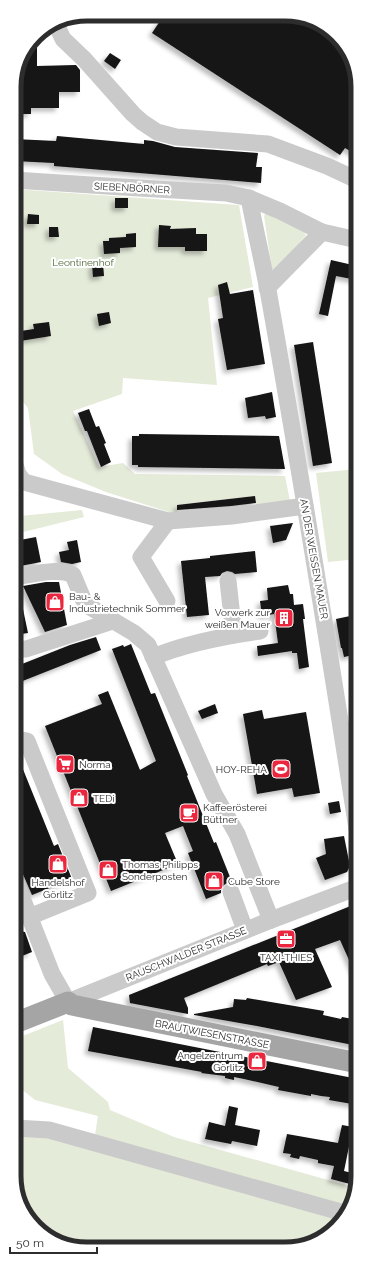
<svg xmlns="http://www.w3.org/2000/svg" width="372" height="1263" viewBox="0 0 372 1263" font-family="Raleway,sans-serif">
<defs>
<filter id="shadow"><feDropShadow dx="-3.5" dy="3.5" stdDeviation="2" flood-color="#0004"/></filter>
</defs>
<rect width="100%" height="100%" fill="#fff"/>
<g fill="#e4ebd9">
<path d="M14 189 239 205 253 287 208 298 217 385 123 378 122 394 73 411 99 467 123 463 135 474 285 476 290 501 256 506 255 496 177 505 178 515 106 492 62 474 34 454 28 408 14 391Z"/>
<path d="M266 213 304 232 306 235 276 271 272 269 264 216Z"/>
<path d="M357 469V559L328 562 316 473Z"/>
<path d="M82 510 84 517 15 534V518L20 516Z"/>
<path d="M63 1020 68 1068 108 1102 110 1110 174 1137 353 1187 358 1166V1181L347 1208 95 1135 98 1116 35 1100 15 1084V1039Z"/>
<path d="M15 1134 48 1135 341 1221 340 1224 299 1248H73L35 1227 15 1190Z"/>
</g>
<g fill="#141414" filter="url(#shadow)">
<path d="M164 15H299L337 36 357 73V155L345 148 340 155 152 33Z"/>
<path d="M36 35H37V66L76 65 80 70V92H59V108H31V114H14V82Z"/>
<path d="M110 53 121 60 115 69 104 61Z"/>
<path d="M57 136 144 144V140L153 141 175 147 258 153 256 167H262L261 183 54 166V163L14 161V139L56 141Z"/>
<rect x="115" y="198" width="13" height="10"/>
<path d="M28 214 39 215V224H27Z"/>
<path d="M159 225 171 226 170 229 196 228V234H207V251H185V247H158Z"/>
<path d="M49 227H58L59 237H49Z"/>
<path d="M136 233V247L120 248V253L104 254 103 241H109V238L126 237V234Z"/>
<path d="M331 260 357 266V280L336 276 328 316 319 314Z"/>
<path d="M103 263 104 276 93 277 92 264Z"/>
<path d="M227 282 230 294 253 290 265 364 227 370 218 319 223 318 218 285Z"/>
<path d="M109 312 111 323 99 326 97 314Z"/>
<path d="M49 322 51 336 14 342V332L34 329 33 324Z"/>
<path d="M313 342 332 463 313 466 294 345Z"/>
<path d="M272 392 276 417 266 419 265 416 248 418 245 398Z"/>
<path d="M89 409 96 427 99 426 106 443 104 444 111 462 101 467 87 431H85L78 413Z"/>
<path d="M139 434 279 436 285 469 138 467V465H132V436H139Z"/>
<path d="M255 496 256 503 231 506 177 510V505Z"/>
<path d="M293 523 286 540 273 543 270 526Z"/>
<path d="M36 537 41 562 15 567V541Z"/>
<path d="M77 540 81 562 72 564 61 562 59 552 69 550 67 542Z"/>
<path d="M255 551 257 572 235 574 232 572 227 571 222 573 220 576 205 577 209 615 187 617 181 561 210 558V556Z"/>
<path d="M46 582H59L67 625 45 632 23 586Z"/>
<path d="M288 585 290 594H293L294 605 303 604 305 619H303L309 667 299 669 297 653H292V651L258 656 257 646 278 643 274 614 262 616 260 601 268 600 267 588Z"/>
<path d="M15 590H19L28 633 15 635Z"/>
<path d="M355 615 357 628V654L344 657 342 648H341L336 619Z"/>
<path d="M96 637 101 650 15 684V669L18 668 17 666 70 645Z"/>
<path d="M131 644 151 694 155 693 188 775 187 776 214 843 216 842 232 882 227 883 224 885 221 890V893L206 899 188 853 193 851 183 826 165 833 178 864 111 891 45 726 102 704 98 695 108 691 140 770 156 761 112 649 123 645 124 647Z"/>
<path d="M215 704 218 713 202 719 198 711Z"/>
<path d="M262 710 264 719 306 712 320 793 294 797 292 788 257 794 243 714Z"/>
<path d="M15 752H16L54 846 58 844 72 879 32 895 15 856Z"/>
<path d="M339 801 341 812 330 814 328 803Z"/>
<path d="M344 836 350 866 347 872 325 880 316 858 326 854 324 839Z"/>
<path d="M358 903V980L340 940 315 949 332 987 296 1000 279 962 268 966 267 964 184 998 188 1008V1014L130 1003 129 995Z"/>
<path d="M19 931 25 932 32 952 22 956 16 939Z"/>
<path d="M247 998 324 1011 323 1015 341 1019 342 1017 358 1020V1046L257 1026 194 1015V1014L233 1007 234 999 246 1000Z"/>
<path d="M93 1027 358 1079V1105L329 1100 330 1097 321 1096 311 1094V1096L278 1090 279 1087 244 1079 234 1077V1080L225 1078V1076L201 1073 202 1072 88 1051Z"/>
<path d="M229 1106 238 1108 235 1125 260 1130 257 1146 232 1141 231 1144 205 1139 209 1122 225 1126Z"/>
<path d="M342 1125 353 1127 344 1171 352 1173 350 1184 331 1179 334 1166 318 1163V1160L300 1156 299 1159 290 1157 291 1154 283 1153 287 1134 338 1143Z"/>
</g>
<g fill="none" stroke-linecap="round" stroke-linejoin="round">
<g stroke="#cacaca" stroke-width="17">
<path d="M55 22 63 39 84 59 133 114 142 122 157 132 176 137 268 144 327 166 357 180"/>
<path d="M14 180 122 187 226 193 249 198 280 211 322 232 357 240"/>
<path d="M249 198C255 229 262 259 268 290 300 469 329 649 357 829"/>
<path d="M267 288 322 232"/>
<path d="M15 465 18 474 24 482 168 521 232 516 305 506"/>
<path d="M15 577C31 575 58 567 73 575L83 599 90 607 134 633 148 645 214 794 237 834 271 920"/>
<path d="M228 581 234 635"/>
<path d="M167 601 141 557 168 521"/>
<path d="M15 649H26L113 621"/>
<path d="M153 657C187 643 224 636 260 631"/>
<path d="M15 742 22 740 27 741 88 893 29 917"/>
<path d="M15 880 52 974 68 1002 271 920 358 887"/>
<path d="M231 892 245 930"/>
<path d="M15 1128 49 1130 344 1213"/>
</g>
<path stroke="#a5a5a5" stroke-width="21" d="M15 1023 68 1002 72 1005 96 1010 358 1063"/>
</g>
<defs>
<g id="shop-square" transform="scale(1)"><rect x="-9" y="-9" width="18" height="18" rx="4" fill="#eb273f" stroke="#fff"/><path d="M-5-2.5h2.3a2.7 3.5 0 0 1 5.4 0H5L5.5 6h-11ZM-1.5-2.5h3a1.5 2.3 0 0 0-3 0Z" fill="#fff"/></g>
<g id="building-square" transform="scale(1)"><rect x="-9" y="-9" width="18" height="18" rx="4" fill="#eb273f" stroke="#fff"/><path d="M-4-6H4V6H1V3H-1V6H-4ZM-2.5-4.3h1.7v1.8h-1.7ZM.8-4.3h1.7v1.8H.8ZM-2.5-1h1.7V.8h-1.7ZM.8-1h1.7V.8H.8Z" fill="#fff"/></g>
<g id="supermarket-square" transform="scale(1)"><rect x="-9" y="-9" width="18" height="18" rx="4" fill="#eb273f" stroke="#fff"/><path d="M-6-5.5h2.5l.6 2H6L4.5 2H-2.5L-4.4-4H-6ZM-1.5 3.2a1.3 1.3 0 1 0 .1 0ZM3 3.2a1.3 1.3 0 1 0 .1 0Z" fill="#fff"/></g>
<g id="stadium-square" transform="scale(1)"><rect x="-9" y="-9" width="18" height="18" rx="4" fill="#eb273f" stroke="#fff"/><path d="M0-5a6.5 5 0 1 0 0 10a6.5 5 0 1 0 0-10ZM-3.5-1.8h7v3.6h-7Z" fill="#fff"/></g>
<g id="cafe-square" transform="scale(1)"><rect x="-9" y="-9" width="18" height="18" rx="4" fill="#eb273f" stroke="#fff"/><path d="M-5.5-4.5H6V0H3Q3 3.5 0 3.5H-2.5Q-5.5 3.5-5.5 0ZM3-3.2v2h1.7v-2ZM-6 4.5H4V6H-6Z" fill="#fff"/></g>
<g id="office-square" transform="scale(1)"><rect x="-9" y="-9" width="18" height="18" rx="4" fill="#eb273f" stroke="#fff"/><path d="M-6-3h4V-5.5h4V-3h4V5H-6ZM-1-4.5V-3h2v-1.5ZM-6 0V1H6V0Z" fill="#fff"/></g>
</defs>
<g fill-rule="evenodd">
<use href="#shop-square" x="55" y="602"/>
<use href="#building-square" x="284" y="618"/>
<use href="#supermarket-square" x="65" y="764"/>
<use href="#stadium-square" x="281" y="769"/>
<use href="#shop-square" x="79" y="798"/>
<use href="#cafe-square" x="189" y="813"/>
<use href="#shop-square" x="58" y="864"/>
<use href="#shop-square" x="108" y="870"/>
<use href="#shop-square" x="214" y="881"/>
<use href="#office-square" x="286" y="939"/>
<use href="#shop-square" x="257" y="1061"/>
</g>
<g text-anchor="middle" dominant-baseline="central" stroke-width="4" stroke-linejoin="round" paint-order="stroke">
<g font-size="10" fill="#2d2d2d" stroke="#fff">
<text transform="translate(132 188) rotate(3)">SIEBENBÖRNER</text>
<text transform="translate(314 559) rotate(80)">AN DER WEISSEN MAUER</text>
<text transform="translate(186 954) rotate(-22)">RAUSCHWALDER STRASSE</text>
<text transform="translate(212 1034) rotate(11)">BRAUTWIESENSTRASSE</text>
</g>
<g font-size="10" fill="#526939" stroke="#fff">
<text x="83" y="262">Leontinenhof</text>
</g>
<g font-size="10" fill="#2d2d2d" stroke="#fff" text-anchor="start">
<text x="69" y="596">Bau- &amp;<tspan x="69" dy="12">Industrietechnik Sommer</tspan></text>
<text x="270" y="612" text-anchor="end">Vorwerk zur<tspan x="270" dy="12">weißen Mauer</tspan></text>
<text x="79" y="764">Norma</text>
<text x="267" y="769" text-anchor="end">HOY-REHA</text>
<text x="93" y="798">TEDi</text>
<text x="203" y="807">Kaffeerösterei<tspan x="203" dy="12">Büttner</tspan></text>
<text x="122" y="864">Thomas Philipps<tspan x="122" dy="12">Sonderposten</tspan></text>
<text x="228" y="881">Cube Store</text>
<text x="58" y="882" text-anchor="middle">Handelshof<tspan x="58" dy="12">Görlitz</tspan></text>
<text x="286" y="957" text-anchor="middle">TAXI-THIES</text>
<text x="243" y="1055" text-anchor="end">Angelzentrum<tspan x="243" dy="12">Görlitz</tspan></text>
</g>
</g>
<path d="M0 0H372V1263H0ZM87 21H285A66 66 0 0 1 351 87V1176A66 66 0 0 1 285 1242H87A66 66 0 0 1 21 1176V87A66 66 0 0 1 87 21Z" fill="#fff" fill-rule="evenodd"/>
<path fill="none" stroke="#2d2d2d" stroke-width="5" d="M87 21H285A66 66 0 0 1 351 87V1176A66 66 0 0 1 285 1242H87A66 66 0 0 1 21 1176V87A66 66 0 0 1 87 21Z"/>
<path d="M10 1247v6h87v-6" fill="none" stroke="#2d2d2d" stroke-width="2"/>
<text x="16" y="1247" font-size="12" fill="#2d2d2d" stroke="#ffffff" stroke-width="3" paint-order="stroke">50 m</text>
</svg>
